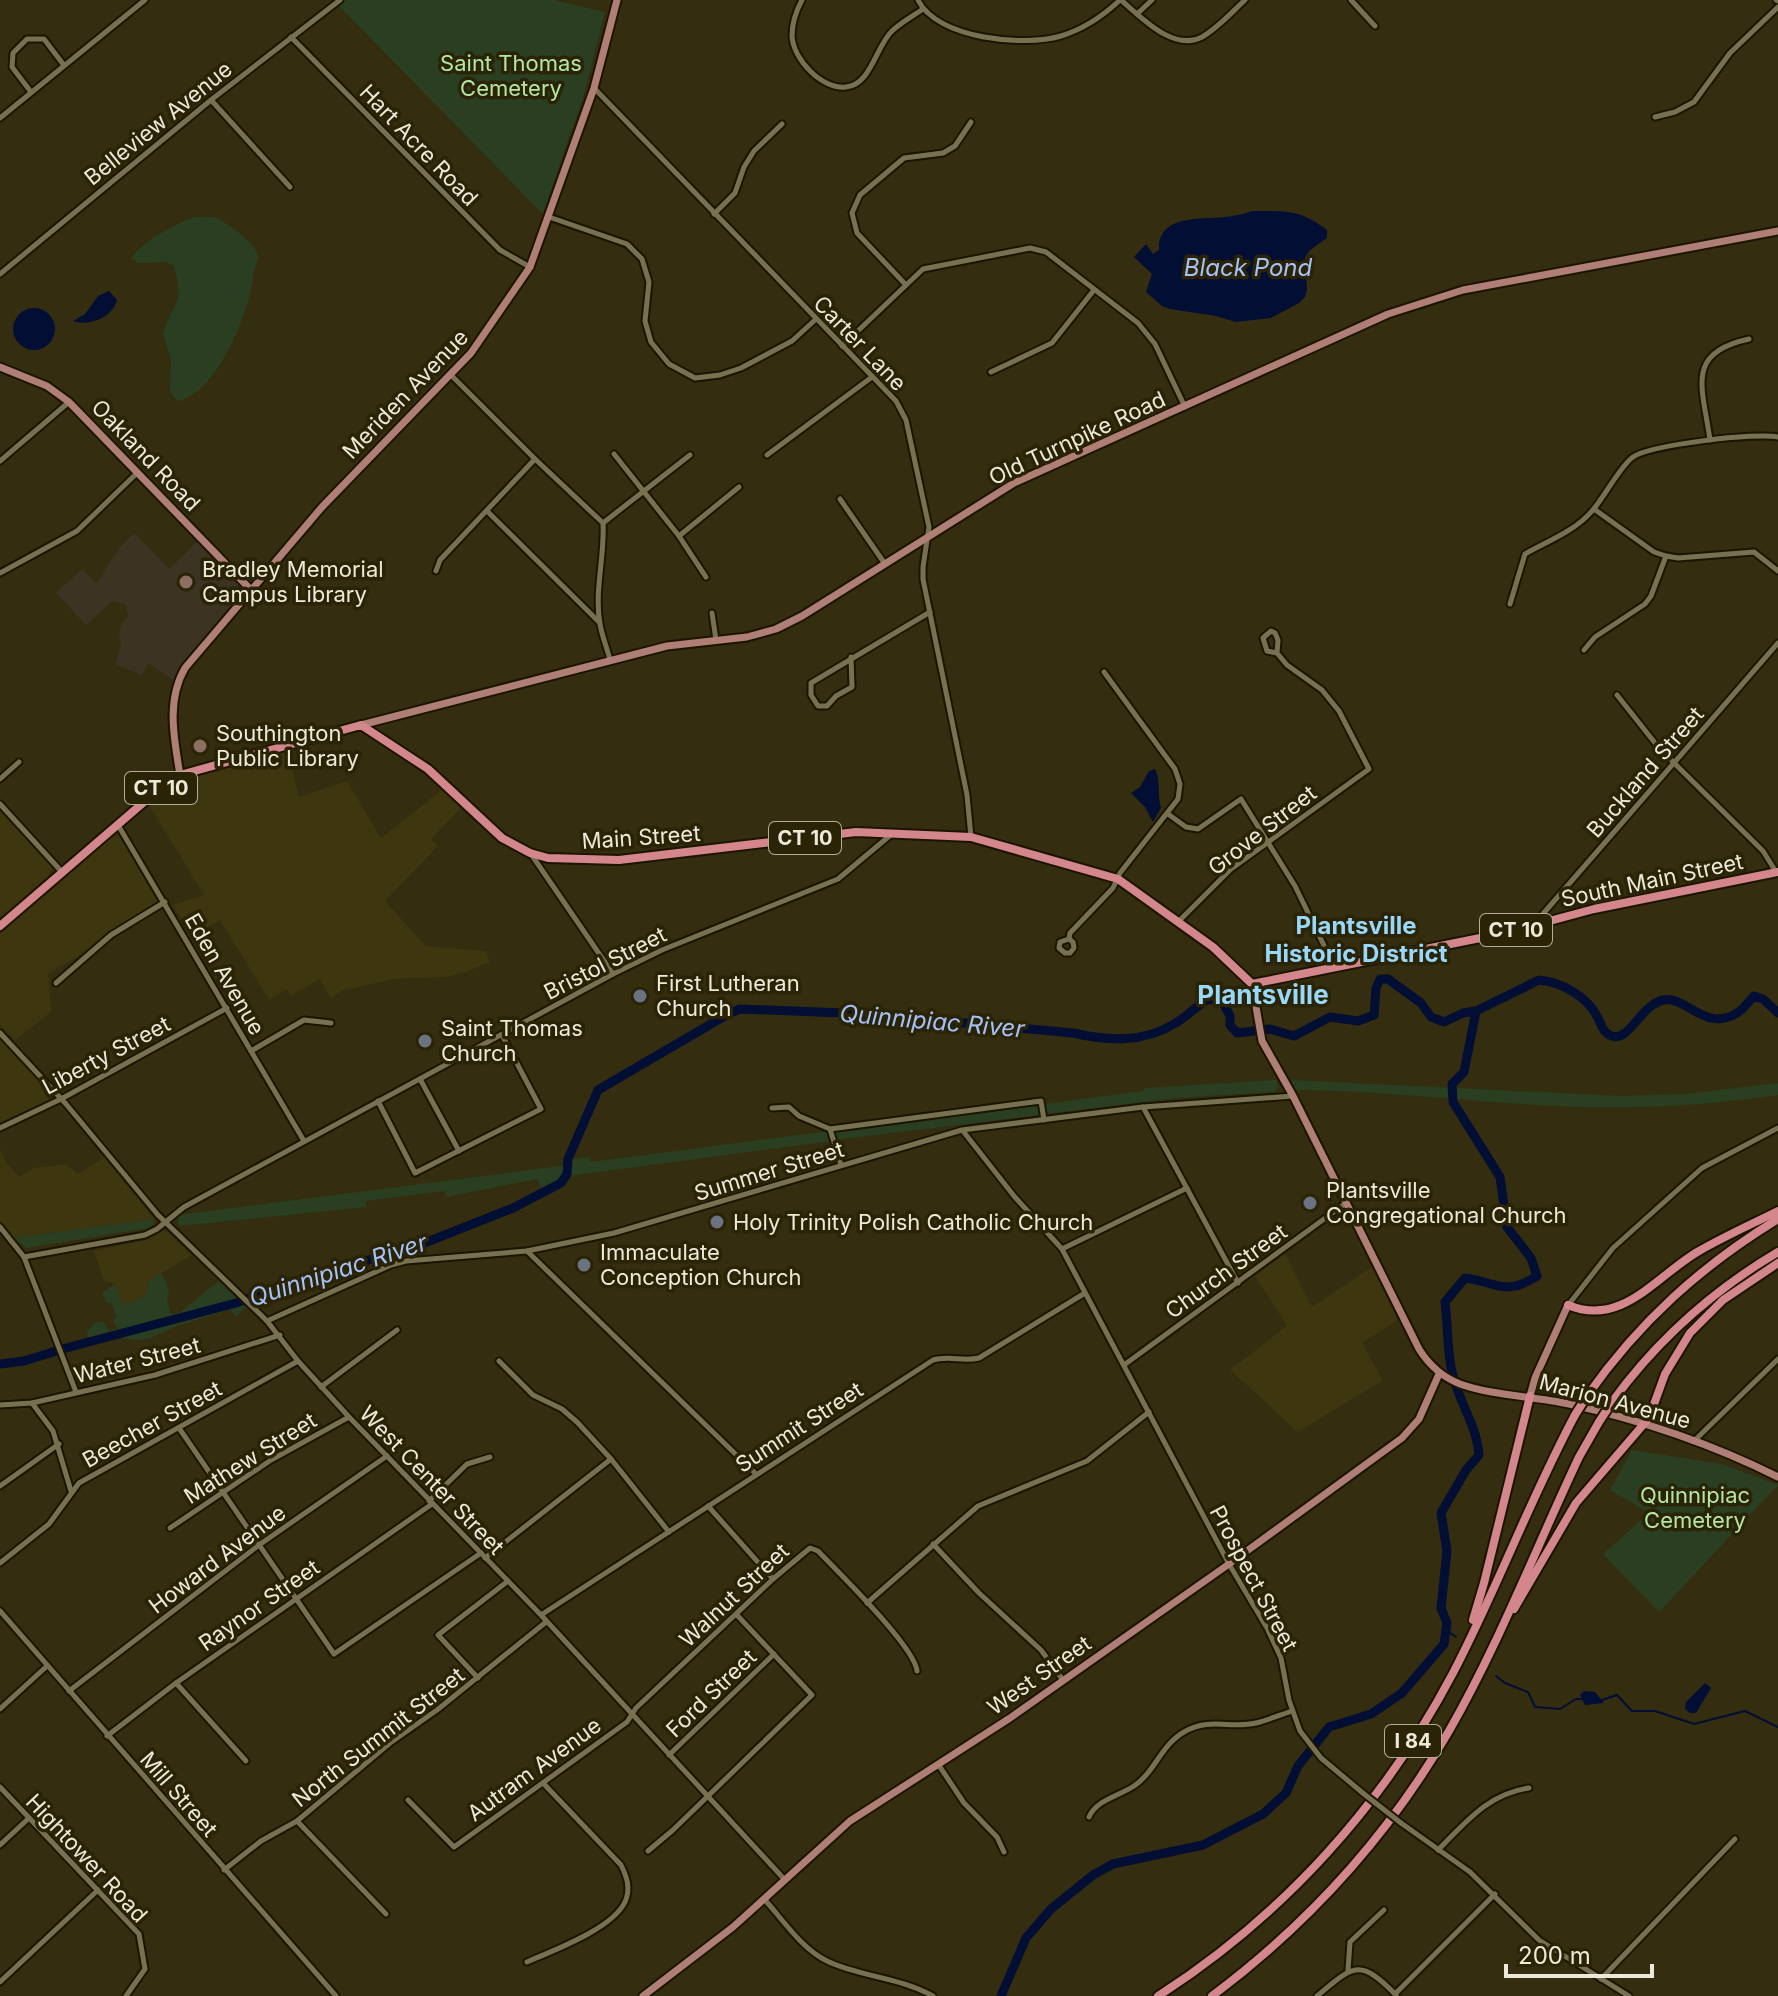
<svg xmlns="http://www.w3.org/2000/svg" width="1778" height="1996" viewBox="0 0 1778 1996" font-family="Inter,sans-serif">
<rect width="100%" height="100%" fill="#342d0f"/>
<g fill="#3e360f">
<path d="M288 750 299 797 347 781 381 838 443 789 462 807 431 839 438 846 385 901 426 946 486 951 490 962 466 972 445 977 394 979 344 990 331 998 320 979 291 996 287 989 269 1000 220 920 191 936 173 905 204 895 149 805 172 786 194 775Z"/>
<path d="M0 810 51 862 52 868 46 880 0 919Z"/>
<path d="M115 830 163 904 48 974 52 1011 15 1040 0 1025V934Z"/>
<path d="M0 1039 36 1075 50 1097 45 1102 0 1123Z"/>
<path d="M0 1149 5 1161 19 1177 34 1168 65 1164 78 1174 104 1157 154 1219 13 1238 0 1220Z"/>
<path d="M165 1230 192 1255 148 1281 147 1294 138 1300 122 1304 115 1284 104 1281 94 1251 149 1239Z"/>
<path d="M1285 1254 1312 1307 1372 1267 1398 1320 1362 1343 1383 1380 1298 1432 1230 1370 1287 1326 1255 1276Z"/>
</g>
<path fill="#3c3323" d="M135 533 169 569 198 541 244 590V593L184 662 174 680 148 663 142 675 115 664 121 646 119 634 121 625 128 616 126 605 113 601 86 625 56 593 82 569 97 583 119 548Z"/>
<g fill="#2a3f22">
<path d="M345 0H553L605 12 585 91 543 214 338 5Z"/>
<path d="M195 217C202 217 212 216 219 219 229 225 258 245 258 257 258 263 254 269 253 275 251 310 216 395 178 401L170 392 171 360 163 334C173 299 185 309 174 266L166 262 138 263 131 258C141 243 177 222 195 217Z"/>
<path d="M1276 1080 1279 1086 1274 1092 1175 1098 836 1140 834 1130 1043 1102 1044 1104 1143 1091 1145 1088Z"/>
<path d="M1291 1080 1621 1096 1684 1094 1778 1083V1095C1732 1102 1685 1106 1638 1107 1524 1110 1410 1091 1296 1090Z"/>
<path d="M829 1131 832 1141 561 1177 562 1182 542 1189 537 1179 446 1197 445 1191 366 1201V1207L179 1226 178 1215 552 1167 567 1165 569 1160 589 1157 590 1162Z"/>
<path d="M154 1219 153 1225 148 1228 27 1248 13 1238Z"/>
<path d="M162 1273 169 1291 167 1301 171 1314 179 1313 219 1281 246 1307 236 1317 230 1309 174 1327 151 1338 137 1340 115 1337 66 1352 63 1345 89 1339 87 1332 96 1322H104L109 1331 118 1329 113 1321 116 1316 112 1304 106 1302 102 1293 115 1284 122 1304 138 1300 147 1294 148 1281Z"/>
<path d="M1632 1450 1722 1464 1778 1485 1659 1612 1603 1554 1649 1513 1610 1490Z"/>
</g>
<g fill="#020e33">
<path d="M1253 211C1285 211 1300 209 1327 230V238L1310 250 1305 257 1307 289 1305 297 1299 303 1271 318 1236 322 1216 316 1170 309 1162 306 1146 292 1152 274 1134 257 1146 244 1153 254 1159 250C1158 211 1207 221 1233 216 1240 215 1246 213 1253 211Z"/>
<path d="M109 291 117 300C113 317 89 327 73 321L85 314 98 296Z"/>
<circle cx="34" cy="329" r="21"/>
<path d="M1155 769C1161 780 1157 796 1161 808L1153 822 1145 807 1131 793 1140 787 1149 771Z"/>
<path d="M1705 1683 1711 1688 1696 1713H1690L1685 1709 1686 1702Z"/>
<path d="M1584 1691 1595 1692 1604 1703 1585 1705 1580 1695Z"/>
</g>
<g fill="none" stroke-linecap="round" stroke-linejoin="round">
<g stroke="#020e33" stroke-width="2">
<path d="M1446 1630 1456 1637"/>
<path d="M1496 1676 1505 1683 1528 1692 1535 1707 1560 1709 1576 1699H1584"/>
<path d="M1602 1700 1617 1695 1632 1711H1655L1694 1724 1745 1711 1778 1727"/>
</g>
<g stroke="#020e33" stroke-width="9">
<path d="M0 1364 24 1361 66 1348 236 1303 302 1280 422 1244 513 1208 561 1183 567 1174 568 1159 598 1090 728 1014 740 1009 868 1014 1073 1033C1108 1041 1143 1043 1174 1024 1187 1017 1197 1005 1210 998L1223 1003 1230 1016V1025L1237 1033 1270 1029 1294 1036 1330 1017 1358 1021 1374 1015 1376 988 1380 979H1388L1421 1003 1431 1017 1444 1022 1463 1013 1476 1011 1539 980C1562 982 1588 997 1598 1018 1602 1026 1603 1033 1612 1036 1629 1042 1641 1005 1663 1000 1686 995 1705 1033 1737 1013 1743 1010 1749 1001 1754 996L1763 999 1778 1013"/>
<path d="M1001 1996 1026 1938 1051 1909 1093 1875 1113 1864 1203 1845 1263 1814 1286 1793 1298 1766 1329 1727 1371 1714 1402 1693 1444 1644 1447 1623 1441 1608 1447 1551 1441 1513 1466 1470 1479 1455C1477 1425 1458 1401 1452 1372 1447 1350 1448 1325 1445 1302L1465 1278C1497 1282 1505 1297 1537 1276L1531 1258 1507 1227 1500 1177 1453 1102 1452 1084 1464 1072 1476 1011"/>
</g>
<g stroke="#1b1500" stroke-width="9">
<g id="minor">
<path d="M802 0C796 11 792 23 792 36 793 59 822 90 846 87 871 85 876 46 892 31 900 23 913 16 923 9"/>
<path d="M918 0C937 39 1024 47 1061 36 1084 29 1103 16 1120 0"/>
<path d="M1121 0C1141 17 1173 52 1202 37 1218 28 1232 12 1245 0"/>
<path d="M1351 0 1375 26"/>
<path d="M1776 0 1778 1"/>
<path d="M1137 14 1152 0"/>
<path d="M291 37 500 250 530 267"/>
<path d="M594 88 896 401 906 420 929 527 923 567V579L967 795 971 837"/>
<path d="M31 92 12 67 13 53 27 39H44L63 64"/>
<path d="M211 100 290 187"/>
<path d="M1655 117 1675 112 1694 102 1730 53 1778 7"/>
<path d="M0 118 145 0"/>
<path d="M714 214 735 193 744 167 754 151 782 124"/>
<path d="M549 217 627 244 642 259 649 282 645 321 651 342 669 364 695 378 720 375 741 368 792 341 815 320"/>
<path d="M0 274 211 100 340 0"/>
<path d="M906 285 857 233 852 213 860 195 904 158 943 153 955 146 971 122"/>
<path d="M842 346 923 269 1030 248 1046 252 1138 323 1155 344 1185 407"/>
<path d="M991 372 1052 343 1094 290"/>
<path d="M451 375 535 459 603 523C605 556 594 591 600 624 602 636 607 648 610 660"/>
<path d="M1710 440C1703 388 1684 353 1749 339"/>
<path d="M614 454 679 536 706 577"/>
<path d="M767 455 872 377"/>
<path d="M0 461 69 402"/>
<path d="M840 499 885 564"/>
<path d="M1594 509 1654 552 1666 556 1678 558 1754 552 1778 571"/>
<path d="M487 511 598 621"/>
<path d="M603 523 690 455"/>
<path d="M679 536 739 487"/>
<path d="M436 571 440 560 535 459"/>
<path d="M0 573 77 531 137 473"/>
<path d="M1510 604 1525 554C1548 541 1575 531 1592 511 1604 498 1620 466 1633 457 1650 445 1758 432 1778 437"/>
<path d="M712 613 716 640"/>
<path d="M1584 650 1595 637 1645 604 1651 596 1666 556"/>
<path d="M851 657 852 687 836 696 827 706H818L811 695V683L930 612"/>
<path d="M1617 695 1659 748 1763 851 1776 872"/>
<path d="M0 779 19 762"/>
<path d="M0 804 62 872"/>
<path d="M1168 814 1186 827 1198 829 1241 799 1295 886 1334 966"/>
<path d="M118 825 304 1141"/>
<path d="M531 854 613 974"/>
<path d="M1179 921 1231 869 1369 769 1339 711 1322 690 1287 665 1277 653 1267 651 1263 638 1271 631 1275 633 1278 640 1277 653"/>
<path d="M1540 923 1542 915 1778 643"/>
<path d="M1069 939 1073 942 1074 948 1070 953H1065L1059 948 1060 942 1069 939 1070 933 1113 888 1120 873 1178 799 1180 784 1175 769 1104 672"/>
<path d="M56 983 111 935 165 902"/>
<path d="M0 1033 66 1104 158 1215 267 1321 298 1361 349 1417 541 1615 785 1880"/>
<path d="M251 1051 304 1020 331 1023"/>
<path d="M420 1079 459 1151"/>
<path d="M378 1101 415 1173 541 1109 502 1035"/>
<path d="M1143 1107 1238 1283"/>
<path d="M772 1108 789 1107 799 1116 830 1129 1041 1101 1044 1120"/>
<path d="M0 1128 61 1099 227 1008"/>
<path d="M830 1129 841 1165"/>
<path d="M963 1131 1014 1196 1062 1249 1229 1564 1267 1628 1281 1658 1289 1700 1300 1731 1321 1758 1364 1794"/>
<path d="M0 1227 24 1257 76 1392"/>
<path d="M1062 1249 1187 1188"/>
<path d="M527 1251 756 1474"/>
<path d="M24 1257 145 1235 157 1229 184 1207 613 974 662 950 838 879 893 833"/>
<path d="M1569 1304 1613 1248 1702 1168 1778 1128"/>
<path d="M267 1321 391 1265 406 1261 527 1251 614 1233 962 1130 1143 1107 1293 1096"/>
<path d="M499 1361 533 1395 562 1409 577 1422 611 1459 669 1532"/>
<path d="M1124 1365 1346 1203"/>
<path d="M321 1387 397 1330"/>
<path d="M32 1403 53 1431 71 1491"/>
<path d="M0 1405 32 1403 155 1375 280 1335"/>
<path d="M179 1428 334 1654 481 1553"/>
<path d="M1694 1441 1778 1359"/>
<path d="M0 1486 59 1444"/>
<path d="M429 1501 467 1464 490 1457"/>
<path d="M708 1506 773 1579"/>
<path d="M170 1528 271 1460 349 1417"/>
<path d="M933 1544 979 1593 1041 1650 1063 1680"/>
<path d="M485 1558 611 1459"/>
<path d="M0 1563 49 1524 79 1483 298 1361"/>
<path d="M867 1603 978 1506 1087 1461 1149 1412"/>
<path d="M0 1611 336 1996"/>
<path d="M541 1615 933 1360C949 1355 963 1362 979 1358L1085 1293"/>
<path d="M478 1678 438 1635 508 1581"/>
<path d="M176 1683 246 1761"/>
<path d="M69 1691 259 1545 387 1456"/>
<path d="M0 1709 47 1666"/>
<path d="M107 1736 176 1683 432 1504"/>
<path d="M669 1755 774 1654"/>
<path d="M938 1764 964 1803 997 1837 1004 1852"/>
<path d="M0 1787 139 1934 145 1969 126 1996"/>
<path d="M408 1800 454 1847 627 1722 636 1708 773 1579 810 1548 818 1551C838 1572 915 1647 917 1671"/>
<path d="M1089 1817C1096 1800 1119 1796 1134 1786 1155 1772 1161 1745 1184 1732 1210 1717 1230 1729 1256 1723 1268 1720 1280 1715 1292 1711"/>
<path d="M297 1821 386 1914"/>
<path d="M1401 1823 1470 1872 1539 1940 1629 1996"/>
<path d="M0 1845 29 1818"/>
<path d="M1438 1850C1465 1823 1489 1793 1529 1788"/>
<path d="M648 1851 673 1830 812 1695 736 1614"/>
<path d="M224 1870 261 1841 297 1821 390 1743 437 1710 546 1622"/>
<path d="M765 1900C783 1920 802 1949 827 1961 860 1977 899 1977 933 1996"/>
<path d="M527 1962C554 1950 612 1929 625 1902 631 1889 627 1877 621 1865L543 1783"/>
<path d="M1348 1970 1350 1942 1384 1910"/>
<path d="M1601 1979 1735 1839"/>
<path d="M0 1982 98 1890"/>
<path d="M1395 1994 1495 1894"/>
<path d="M1317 1996C1353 1966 1359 1957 1396 1995"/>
</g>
</g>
<g stroke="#1b1500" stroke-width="11">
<g id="major">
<path d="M0 367 47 386 69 402 251 590"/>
<path d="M361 725 667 646 747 637 776 629 802 616 1014 483 1388 314 1463 290 1778 231"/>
<path d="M180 775C174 738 166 701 185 668L322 507 471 353 530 267 594 88 617 0"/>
<path d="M1252 984 1262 1041 1293 1096 1419 1349C1429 1365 1442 1377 1460 1384 1494 1396 1534 1396 1569 1404 1641 1420 1712 1444 1778 1477"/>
<path d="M1530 1396 1535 1378 1568 1305"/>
<path d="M643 1996 733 1927 850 1821 1010 1718 1229 1564 1402 1438 1419 1419 1439 1374"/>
</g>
</g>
<g stroke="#1b1500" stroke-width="12">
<g id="highway">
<path d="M0 926 151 796 180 775 361 725 428 769 502 838 530 853 548 858 619 860 856 832 971 837 1118 879 1213 947 1252 984 1505 933 1594 909 1778 872"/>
<path d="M1568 1305C1622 1328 1657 1275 1699 1251 1725 1236 1752 1224 1778 1211"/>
<path d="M1587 1396C1639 1322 1701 1266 1778 1219"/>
<path d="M1612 1402C1657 1340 1712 1291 1778 1252"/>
<path d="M1514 1609 1576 1503 1649 1418 1665 1374 1690 1333 1723 1300 1778 1263"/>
<path d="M1473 1620 1484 1583 1530 1396"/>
<path d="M1158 1996C1283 1916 1384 1804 1453 1673 1497 1589 1530 1499 1575 1415"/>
<path d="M1212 1996C1308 1924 1389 1835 1449 1731 1499 1644 1536 1548 1579 1457L1599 1422"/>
</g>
</g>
<use href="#minor" stroke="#777151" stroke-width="5"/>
<use href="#major" stroke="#af7e75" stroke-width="7"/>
<use href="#highway" stroke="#d4868d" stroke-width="8"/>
<g stroke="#1b1500" stroke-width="9" stroke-linecap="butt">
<path id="minor-bridge" d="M1364 1794 1401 1823"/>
</g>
<g stroke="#1b1500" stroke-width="12" stroke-linecap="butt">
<g id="highway-bridge">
<path d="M1575 1415 1587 1396"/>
<path d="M1599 1422 1612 1402"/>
</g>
</g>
<use href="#minor-bridge" stroke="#777151" stroke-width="5"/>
<use href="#highway-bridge" stroke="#d4868d" stroke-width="8"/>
</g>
<g fill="#8d6e63" stroke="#2a2305" stroke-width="3">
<circle cx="186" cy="582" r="8"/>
<circle cx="200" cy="746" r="8"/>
</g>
<g fill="#6b7280" stroke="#2a2305" stroke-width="3">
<circle cx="640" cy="996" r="8"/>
<circle cx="425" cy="1041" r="8"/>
<circle cx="1310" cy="1203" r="8"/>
<circle cx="717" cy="1222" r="8"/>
<circle cx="584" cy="1265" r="8"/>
</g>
<g text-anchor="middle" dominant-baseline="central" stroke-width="7" stroke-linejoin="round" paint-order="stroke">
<g fill="#2a2305" stroke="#b2ae99" stroke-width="2">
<rect x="125" y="772" width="72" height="32" rx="6"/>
<rect x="769" y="822" width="72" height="32" rx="6"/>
<rect x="1480" y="914" width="72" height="32" rx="6"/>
<rect x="1385" y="1725" width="56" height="32" rx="6"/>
</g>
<g font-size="20" font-weight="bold" fill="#ede9d8">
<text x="161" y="788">CT 10</text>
<text x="805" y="838">CT 10</text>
<text x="1516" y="930">CT 10</text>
<text x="1413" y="1741">I 84</text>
</g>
<g font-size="22" fill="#b3e6a2" stroke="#2a2305">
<text x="511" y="63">Saint Thomas<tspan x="511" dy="25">Cemetery</tspan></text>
<text x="1695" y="1495">Quinnipiac<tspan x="1695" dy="25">Cemetery</tspan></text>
</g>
<g font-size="22" fill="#ede9d8" stroke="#2a2305">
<text transform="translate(158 123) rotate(-39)">Belleview Avenue</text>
<text transform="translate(419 145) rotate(46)">Hart Acre Road</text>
<text transform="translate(860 343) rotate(46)">Carter Lane</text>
<text transform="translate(405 394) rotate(-46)">Meriden Avenue</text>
<text transform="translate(1077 438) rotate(-25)">Old Turnpike Road</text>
<text transform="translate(146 455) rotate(46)">Oakland Road</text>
<text transform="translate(1645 772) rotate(-49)">Buckland Street</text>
<text transform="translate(1262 830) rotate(-38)">Grove Street</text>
<text transform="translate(641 837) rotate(-4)">Main Street</text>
<text transform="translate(1652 880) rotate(-12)">South Main Street</text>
<text transform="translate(605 963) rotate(-27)">Bristol Street</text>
<text transform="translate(225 974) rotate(60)">Eden Avenue</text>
<text transform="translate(106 1055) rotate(-28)">Liberty Street</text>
<text transform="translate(769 1171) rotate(-17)">Summer Street</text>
<text transform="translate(1226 1271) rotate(-36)">Church Street</text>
<text transform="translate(137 1360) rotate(-14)">Water Street</text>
<text transform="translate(1615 1401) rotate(15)">Marion Avenue</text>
<text transform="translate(152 1424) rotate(-29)">Beecher Street</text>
<text transform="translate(799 1427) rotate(-33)">Summit Street</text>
<text transform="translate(250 1458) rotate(-32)">Mathew Street</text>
<text transform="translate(432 1480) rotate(46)">West Center Street</text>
<text transform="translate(217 1559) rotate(-37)">Howard Avenue</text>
<text transform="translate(1254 1578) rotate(62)">Prospect Street</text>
<text transform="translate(734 1595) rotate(-43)">Walnut Street</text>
<text transform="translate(259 1605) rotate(-35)">Raynor Street</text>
<text transform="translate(1039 1675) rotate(-35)">West Street</text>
<text transform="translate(711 1693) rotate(-44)">Ford Street</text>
<text transform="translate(378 1737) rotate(-38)">North Summit Street</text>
<text transform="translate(534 1769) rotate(-36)">Autram Avenue</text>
<text transform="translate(179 1794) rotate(49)">Mill Street</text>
<text transform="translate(87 1858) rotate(47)">Hightower Road</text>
</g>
<g font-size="22" fill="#ede9d8" stroke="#2a2305" text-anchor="start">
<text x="202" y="569">Bradley Memorial<tspan x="202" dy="25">Campus Library</tspan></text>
<text x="216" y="733">Southington<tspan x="216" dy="25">Public Library</tspan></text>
<text x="656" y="983">First Lutheran<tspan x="656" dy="25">Church</tspan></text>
<text x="441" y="1028">Saint Thomas<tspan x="441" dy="25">Church</tspan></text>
<text x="1326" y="1190">Plantsville<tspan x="1326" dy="25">Congregational Church</tspan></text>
<text x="733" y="1222">Holy Trinity Polish Catholic Church</text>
<text x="600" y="1252">Immaculate<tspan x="600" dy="25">Conception Church</tspan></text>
</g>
<g font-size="24" font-style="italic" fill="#a5c2f8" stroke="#2a2305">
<text x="1248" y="267">Black Pond</text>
<text transform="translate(932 1021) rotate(5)">Quinnipiac River</text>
<text transform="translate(338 1270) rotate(-18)">Quinnipiac River</text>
</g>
<g font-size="24" font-weight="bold" fill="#98d8fa" stroke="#2a2305">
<text x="1356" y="925">Plantsville<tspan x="1356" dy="28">Historic District</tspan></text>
</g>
<g font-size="26" font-weight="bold" fill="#98d8fa" stroke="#2a2305">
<text x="1263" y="994">Plantsville</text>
</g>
</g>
<path d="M1506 1964v12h146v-12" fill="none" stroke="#ede9d8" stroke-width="4"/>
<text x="1518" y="1964" font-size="24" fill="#ede9d8" stroke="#2a2305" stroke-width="6" paint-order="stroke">200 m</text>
</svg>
